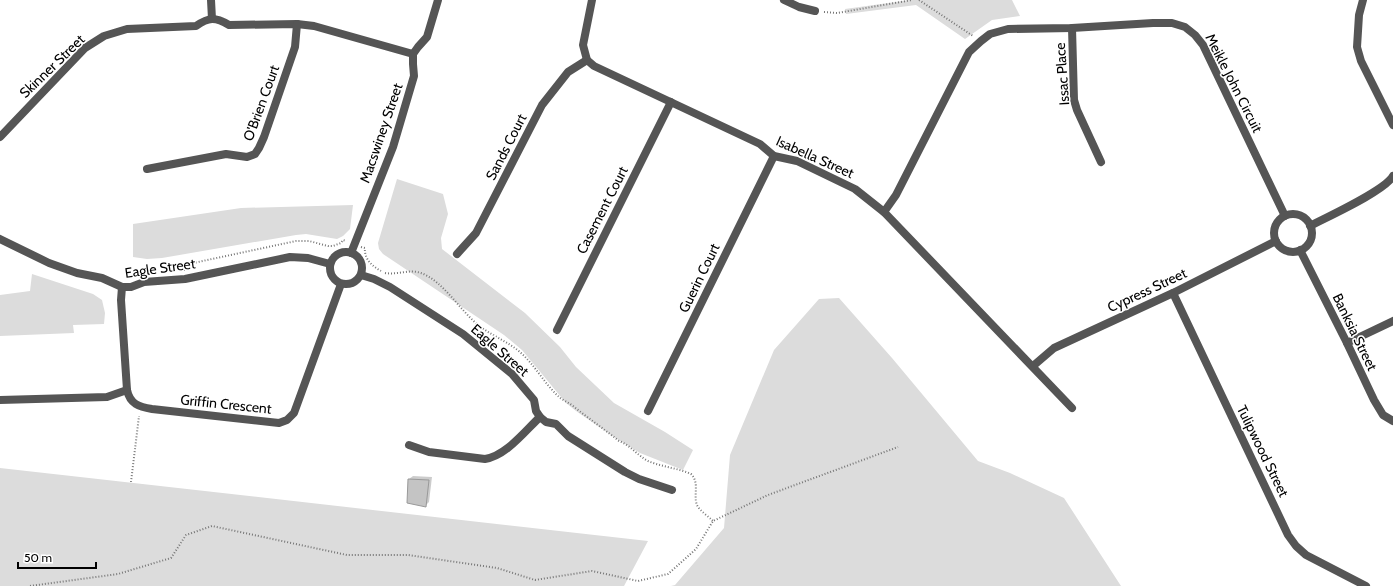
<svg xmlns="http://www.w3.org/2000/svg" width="1393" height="586" font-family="Cabin,sans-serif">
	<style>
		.green { fill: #dcdcdc }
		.shadow { fill: #0003 }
		.building { fill: #c4c4c4; stroke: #999 }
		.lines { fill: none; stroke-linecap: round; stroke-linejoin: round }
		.path { stroke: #777; stroke-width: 2; stroke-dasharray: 1 2; stroke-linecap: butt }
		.street { stroke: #555; stroke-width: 8 }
		.labels { text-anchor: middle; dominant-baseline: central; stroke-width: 3; stroke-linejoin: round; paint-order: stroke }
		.street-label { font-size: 14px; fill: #000; stroke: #fff }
	</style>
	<rect width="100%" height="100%" fill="#fff"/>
	<!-- green -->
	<g class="green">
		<path d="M910,0H1012L1020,16L992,20L965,39L916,5L846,14L845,9Z"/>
		<path d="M397,179L443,194L448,214L441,238L442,249L525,313L560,347L576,367L614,403L665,432L693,450L683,470L640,453L614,437L576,411L566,403L522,350L504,335L383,254L379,249L378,243Z"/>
		<path d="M353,205L350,229L343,236L337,239L306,234L296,235L162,258L147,259L133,257V224L241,208Z"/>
		<path d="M32,274L93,294L102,300L105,313L104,324L73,325L74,333L0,336V295L30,291Z"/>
		<path d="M839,298L892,358L978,461L1010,473L1064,498L1121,586H671L675,585L724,528L730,455L774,350L819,299Z"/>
		<path d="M0,468L648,541L624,586H0Z"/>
	</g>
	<!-- shadow -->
	<path class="shadow" d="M413,476L432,477L429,502L425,506L409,479Z"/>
	<!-- building -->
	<path class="building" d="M408,479L429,480L426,507L407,503Z"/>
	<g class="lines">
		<!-- path -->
		<g class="path">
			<path d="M919,0L973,36"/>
			<path d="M824,12L837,13L912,0"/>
			<path d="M361,247L365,248C364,259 372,266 381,271"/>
			<path d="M184,271V265L296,241H309L328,246H333L341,243L343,240L346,241"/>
			<path d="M385,273C397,275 409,269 421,273C443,281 459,309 477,324C490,335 507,341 520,352C535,365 544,383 558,396C562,400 568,402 573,406C588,418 604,429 619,441C630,445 637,455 648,461C662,467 678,468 691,474C700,483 693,495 697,505C700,511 708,516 713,521"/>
			<path d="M131,482L139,416"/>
			<path d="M30,586L118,574L171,558L186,535L212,526L347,555H408L497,568L535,580L592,571L638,581L668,574L696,549L713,521L768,495L898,447"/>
		</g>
		<!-- street -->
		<g class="street">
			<path d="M211,0L212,19"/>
			<path d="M592,0L583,45L587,60L594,66L760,144L774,156L797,161L855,189L884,212L1072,408"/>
			<path d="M784,0L799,7L815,11"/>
			<path d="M1363,0L1359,15L1357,47L1361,61L1393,125"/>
			<path d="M1072,28L1074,100L1077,110L1101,162"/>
			<path d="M0,137L85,48L104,36L127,29L196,26C209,17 215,17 229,25L297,24L314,26L413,54"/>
			<path d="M147,169L226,154L247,157L255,154L259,148L264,137L295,47L297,24"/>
			<path d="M884,212L896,195L969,52L981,41L990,34L1008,29L1072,28L1153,23H1172L1185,27L1195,35L1203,45L1285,216"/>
			<circle cx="1293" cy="233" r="19"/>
			<path d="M1310,226C1327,217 1385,191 1393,176"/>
			<path d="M0,239L49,263L77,273L102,278L122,287H131L144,282L185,279L290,257L308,258L330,264"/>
			<path d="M1300,250L1347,343L1374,400L1383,415L1393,421"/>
			<circle cx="346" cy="268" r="16"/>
			<path d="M351,253L393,147L414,76L413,64V54L418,47L427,37L438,0"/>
			<path d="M457,254L476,233L542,105L568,72L587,60"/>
			<path d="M361,275L374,279L390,287L463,334L512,374L534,400L536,411L540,417L546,422L556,424L568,436L625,472L639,479L672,490"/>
			<path d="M122,287L121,300L127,390C130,404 139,407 152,409L279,423L287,420L294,413L341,284"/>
			<path d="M1173,293L1288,535L1296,546L1306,555L1366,586"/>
			<path d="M557,330L671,102"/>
			<path d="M1347,343L1393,321"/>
			<path d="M1033,366L1054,348L1173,293L1276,241"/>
			<path d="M0,400L107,397L127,390"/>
			<path d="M648,411L774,156"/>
			<path d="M409,445L429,452L485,459C506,456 525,431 540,417"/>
		</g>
	</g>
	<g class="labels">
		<!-- street labels -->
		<g class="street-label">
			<text transform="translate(52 66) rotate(-44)">Skinner Street</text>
			<text transform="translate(1062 74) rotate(-94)">Issac Place</text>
			<text transform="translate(1234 83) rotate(63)">Meikle John Circuit</text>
			<text transform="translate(261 103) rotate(-70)">O'Brien Court</text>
			<text transform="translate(381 133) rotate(-71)">Macswiney Street</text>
			<text transform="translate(506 147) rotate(-63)">Sands Court</text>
			<text transform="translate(815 157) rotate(24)">Isabella Street</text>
			<text transform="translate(602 210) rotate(-63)">Casement Court</text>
			<text transform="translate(160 268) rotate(-8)">Eagle Street</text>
			<text transform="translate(699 278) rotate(-64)">Guerin Court</text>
			<text transform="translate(1147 290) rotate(-25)">Cypress Street</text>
			<text transform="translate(1355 332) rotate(64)">Banksia Street</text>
			<text transform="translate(500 350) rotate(41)">Eagle Street</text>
			<text transform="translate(226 404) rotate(6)">Griffin Crescent</text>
			<text transform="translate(1263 451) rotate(64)">Tulipwood Street</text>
		</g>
	</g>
	<!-- scale -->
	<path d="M18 562v6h78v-6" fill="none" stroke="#000000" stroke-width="2"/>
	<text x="24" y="562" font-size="12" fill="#000000" stroke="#ffffff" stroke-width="3" paint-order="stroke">50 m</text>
</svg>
